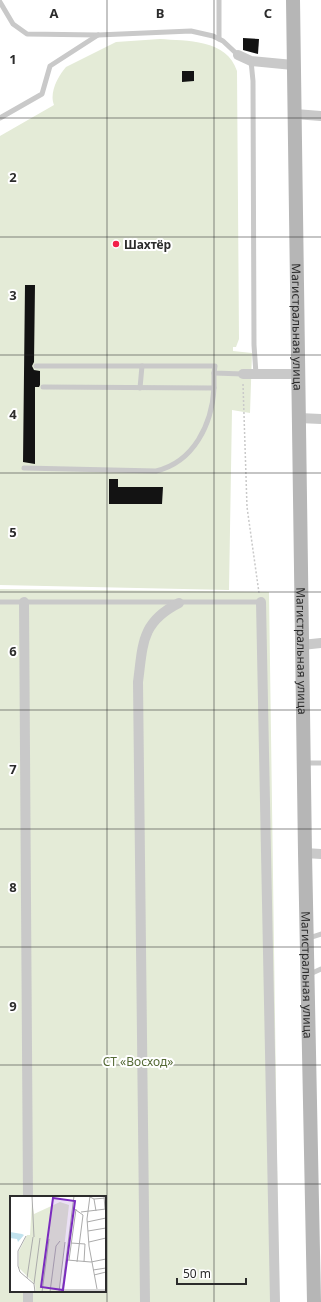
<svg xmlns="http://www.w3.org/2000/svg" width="321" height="1302" font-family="'Noto Sans',sans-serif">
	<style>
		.green { fill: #e4ebd7; fill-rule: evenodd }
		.building { fill: #131313 }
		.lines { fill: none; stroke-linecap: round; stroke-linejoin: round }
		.path { stroke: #c9c9c9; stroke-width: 1.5; stroke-dasharray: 2 2; stroke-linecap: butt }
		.service { stroke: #c9c9c9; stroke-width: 5 }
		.minor { stroke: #c9c9c9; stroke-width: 10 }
		.secondary { stroke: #b6b6b6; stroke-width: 14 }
		.grid { fill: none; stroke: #2c2c2c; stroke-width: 1; stroke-opacity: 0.55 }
		.poi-dot { fill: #f21e48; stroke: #fff; stroke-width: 1.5 }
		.labels { text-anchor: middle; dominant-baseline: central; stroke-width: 4; stroke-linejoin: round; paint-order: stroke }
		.poi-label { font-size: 12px; font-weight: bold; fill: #2c2c2c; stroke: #fff; text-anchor: start }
		.street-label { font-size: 12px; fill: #2c2c2c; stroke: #fff }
		.park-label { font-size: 12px; fill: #556a36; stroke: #fff }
		.inset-road { fill: none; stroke: #ababab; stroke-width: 1 }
		.view { fill: #7b2cbf; fill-opacity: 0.15; stroke: #7b2cbf; stroke-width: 2 }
		.inset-edge { fill: none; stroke: #2c2c2c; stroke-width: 2 }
		.grid-label { font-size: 13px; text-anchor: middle; font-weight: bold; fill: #2c2c2c; stroke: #fff; stroke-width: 4; stroke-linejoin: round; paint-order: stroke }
	</style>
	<rect width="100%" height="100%" fill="#fff"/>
	<!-- green -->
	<g class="green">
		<path d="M160,39C186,41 227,39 237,71L239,339L236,347H233V351L252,353L250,413L232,410L229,590L0,585V136L54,105C49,93 58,76 66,67L116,42Z"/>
		<path d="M0,589L269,592L279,1302H0ZM11,1197H105V1291H11Z"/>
	</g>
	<!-- building -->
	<g class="building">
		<path d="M243,38L259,39L258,54L243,50Z"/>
		<path d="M182,71H194V81L182,82Z"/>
		<path d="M25,285H35L34,362L32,366L34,370L40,371V385L39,387H35V464L23,462Z"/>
		<path d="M109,479H118V487H163L162,504H109Z"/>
	</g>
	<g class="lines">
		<!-- path -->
		<path class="path" d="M243,384L247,507L259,593"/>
		<!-- service -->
		<g class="service">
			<path d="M0,2L13,24L27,34L98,35L191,31L213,36L223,41L238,55"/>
			<path d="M219,39V0"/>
			<path d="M251,61L253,81L254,345L256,374"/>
			<path d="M0,118L42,94L50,66L98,35"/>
			<path d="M36,366H215L214,373L243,374"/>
			<path d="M43,387L214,388V373"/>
			<path d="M140,388L142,366"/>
			<path d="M24,468L156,471C194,462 212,424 214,388"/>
			<path d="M0,602H261"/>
			<path d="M304,763H321"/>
			<path d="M309,938L321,934"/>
			<path d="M310,974L321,969"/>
		</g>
		<!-- minor -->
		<g class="minor">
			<path d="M238,55L251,61L293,65"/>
			<path d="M295,114L321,116"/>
			<path d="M243,374H298"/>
			<path d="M299,418L321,419"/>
			<path d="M24,602L28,1197"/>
			<path d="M261,602L275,1302"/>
			<path d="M302,645L321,643"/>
			<path d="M305,853L321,854"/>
			<path d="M28,1291V1302"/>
			<path d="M145,1302L138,682C143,644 141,622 179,603"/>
		</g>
		<!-- secondary -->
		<path class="secondary" id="s1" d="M293,0L305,853L314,1302"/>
	</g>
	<!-- grid -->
	<path class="grid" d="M107,0V1302M214,0V1302M0,118H321M0,237H321M0,355H321M0,473H321M0,592H321M0,710H321M0,829H321M0,947H321M0,1065H321M0,1184H321"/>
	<!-- markers -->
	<circle class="poi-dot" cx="116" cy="244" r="4"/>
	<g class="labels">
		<!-- poi labels -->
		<g class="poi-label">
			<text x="124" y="244">Шахтёр</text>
		</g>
		<!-- street labels -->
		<g class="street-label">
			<text stroke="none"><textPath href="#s1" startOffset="327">Магистральная улица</textPath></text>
			<text stroke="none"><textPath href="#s1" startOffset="651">Магистральная улица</textPath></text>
			<text stroke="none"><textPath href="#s1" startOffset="975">Магистральная улица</textPath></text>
		</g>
		<!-- park labels -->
		<g class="park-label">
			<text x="138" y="1061">СТ «Восход»</text>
		</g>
	</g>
	<!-- overview -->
	<g transform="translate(10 1196)">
		<rect width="96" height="96" fill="#fff"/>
		<path d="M22,6L24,18L50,6L59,9L49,96H26L25,88L9,72V55L17,39H20Z" fill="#e4ebd7"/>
		<path d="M0,36L12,38L14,39L8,46L7,43L0,42Z" fill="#c1e2ed"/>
		<path class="inset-road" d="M22,0L24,41M80,0L77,23L79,50L87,93M94,0L95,13M80,1L84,3L86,15M84,3L96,2M63,12L73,19L67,66M71,16L96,13M77,26L96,22M78,35L96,32M16,40L8,55V70L10,76L24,88L25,96M79,46L96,42M61,47L75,48L74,66M57,64L81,66L96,63M59,64L66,13M83,74L96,72M84,79L96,76M17,82L23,41M24,88L30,42M53,94H96M32,96L39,43M40,96L46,50L50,45M49,96L55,46M52,96L64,0"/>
		<path class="view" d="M43,2L65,5L53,94L31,91Z"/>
		<rect width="96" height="96" class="inset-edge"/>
	</g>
	<g class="grid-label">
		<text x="54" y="18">A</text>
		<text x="160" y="18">B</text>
		<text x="268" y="18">C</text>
		<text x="13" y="64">1</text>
		<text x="13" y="182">2</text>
		<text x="13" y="300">3</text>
		<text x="13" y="419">4</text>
		<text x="13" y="537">5</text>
		<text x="13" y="656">6</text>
		<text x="13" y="774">7</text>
		<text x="13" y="892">8</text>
		<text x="13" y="1011">9</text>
	</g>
	<!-- scale -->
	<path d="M177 1278v6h69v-6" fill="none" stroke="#2c2c2c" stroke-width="2"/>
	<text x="183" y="1278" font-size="12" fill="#2c2c2c" stroke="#ffffff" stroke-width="3" paint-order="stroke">50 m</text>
</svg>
